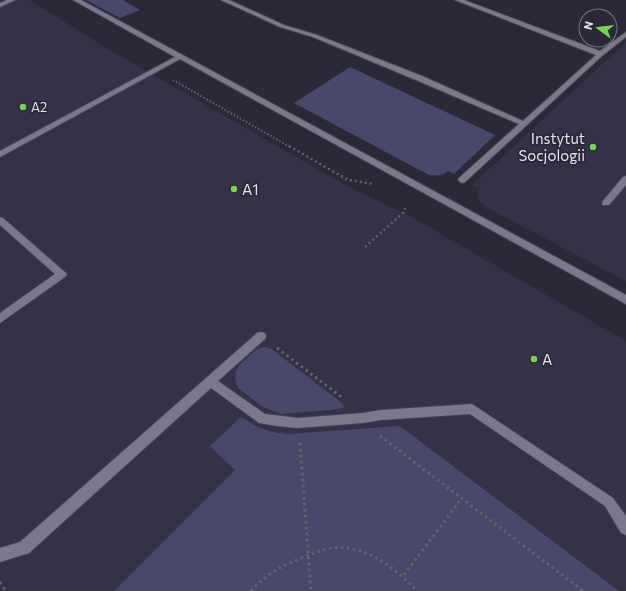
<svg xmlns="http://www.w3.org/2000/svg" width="626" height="591" font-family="Commissioner,sans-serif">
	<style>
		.built { fill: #333246 }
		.green { fill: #4a486a }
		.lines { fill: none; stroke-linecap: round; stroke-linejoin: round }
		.service-casing { stroke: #444451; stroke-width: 2 }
		.path-far2 { stroke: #63626f; stroke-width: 2; stroke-dasharray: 1.5 2; stroke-linecap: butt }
		.path-far1 { stroke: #63626f; stroke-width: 2.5; stroke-dasharray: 2 3; stroke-linecap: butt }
		.path { stroke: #63626f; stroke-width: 3; stroke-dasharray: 2.5 3.5; stroke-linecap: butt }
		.service { fill: #7a798b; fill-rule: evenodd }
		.poi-dot { fill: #7dd154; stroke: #2a2938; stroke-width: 1.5 }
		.labels { text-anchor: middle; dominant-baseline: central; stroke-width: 3.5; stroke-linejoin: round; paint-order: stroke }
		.far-poi-label { font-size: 13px; fill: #e4e4ee; stroke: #2a2938; text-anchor: start }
		.poi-label { font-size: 15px; fill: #e4e4ee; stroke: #2a2938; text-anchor: start }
	</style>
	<rect width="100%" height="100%" fill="#2a2938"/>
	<!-- built -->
	<g class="built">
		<path d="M0,0H30L100,44L261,137L349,187L410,216L626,341V591H0Z"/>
		<path d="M626,42V281L487,208L478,200L477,194L480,188L472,185Z"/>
	</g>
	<!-- green -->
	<g class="green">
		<path d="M86,0H123L140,10L120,18Z"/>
		<path d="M350,67L495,135L454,174L448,171C442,176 437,176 429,175L294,103Z"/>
		<path d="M266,347L273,350L342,403L344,408L329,410L281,414L263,407L238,388L235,380L236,372L239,365L257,349Z"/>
		<path d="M241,417C258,428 268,432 288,434L400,426L619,591H114L235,470L210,446Z"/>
	</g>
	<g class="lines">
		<!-- service casing -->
		<g class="service-casing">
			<g id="service">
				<path d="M7,0H15L0,7V3Z"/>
				<path d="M73,0H81L626,295V304L180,59L0,157V151L175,57Z"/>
				<path d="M221,0H229L284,25L317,35L422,76L523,121L596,55L455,0H464L600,51L626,32V37L603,55L465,182L462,183L458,180L459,178L519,124L416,80L313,37L280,27Z"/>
				<path d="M626,176V185L609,205H603L602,203L603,201L623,177Z"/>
				<path d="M0,217L3,218L67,274L65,277L0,323V313L55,274L0,225Z"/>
				<path d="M261,332L265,333L266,336L265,339L218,381L265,414L298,418L363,413L381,410L472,404L613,498L626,516V535L621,533L605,506L470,414L381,420L363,423L298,428L277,426L259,423L211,388L29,553L0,562V548L20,542L257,333Z"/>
			</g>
		</g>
		<!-- path-far2 -->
		<path class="path-far2" d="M173,80L290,147"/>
		<!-- path-far1 -->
		<g class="path-far1">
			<path d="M289,146L348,180L374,184"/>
			<path d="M365,247L404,212L405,208"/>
		</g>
		<!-- path -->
		<g class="path">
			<path d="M277,348L343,398"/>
			<path d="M380,436L583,591"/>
			<path d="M300,443L311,591"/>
			<path d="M404,575L462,498"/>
			<path d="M0,582L6,591"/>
			<path d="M251,591C264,576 281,566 299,559C310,554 321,550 332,548C366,544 395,568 417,591"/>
		</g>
		<!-- service -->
		<use href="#service" class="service"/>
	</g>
	<!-- markers -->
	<g class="poi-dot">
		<circle cx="23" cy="107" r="4"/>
		<circle cx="593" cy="147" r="4"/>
		<circle cx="234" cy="189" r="4"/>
		<circle cx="534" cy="359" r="4"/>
	</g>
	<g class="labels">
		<!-- far-poi labels -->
		<g class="far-poi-label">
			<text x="31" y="107">A2</text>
		</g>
		<!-- poi labels -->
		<g class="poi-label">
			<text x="585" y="138" text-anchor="end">Instytut<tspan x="585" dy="17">Socjologii</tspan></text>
			<text x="242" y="189">A1</text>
			<text x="542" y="359">A</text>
		</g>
	</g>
	<!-- north arrow -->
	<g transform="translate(598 28) rotate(285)"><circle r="19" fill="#2a2938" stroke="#747481"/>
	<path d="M0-3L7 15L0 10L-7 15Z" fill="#7dd154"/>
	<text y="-6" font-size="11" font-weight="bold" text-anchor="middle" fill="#e4e4ee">N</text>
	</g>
</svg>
